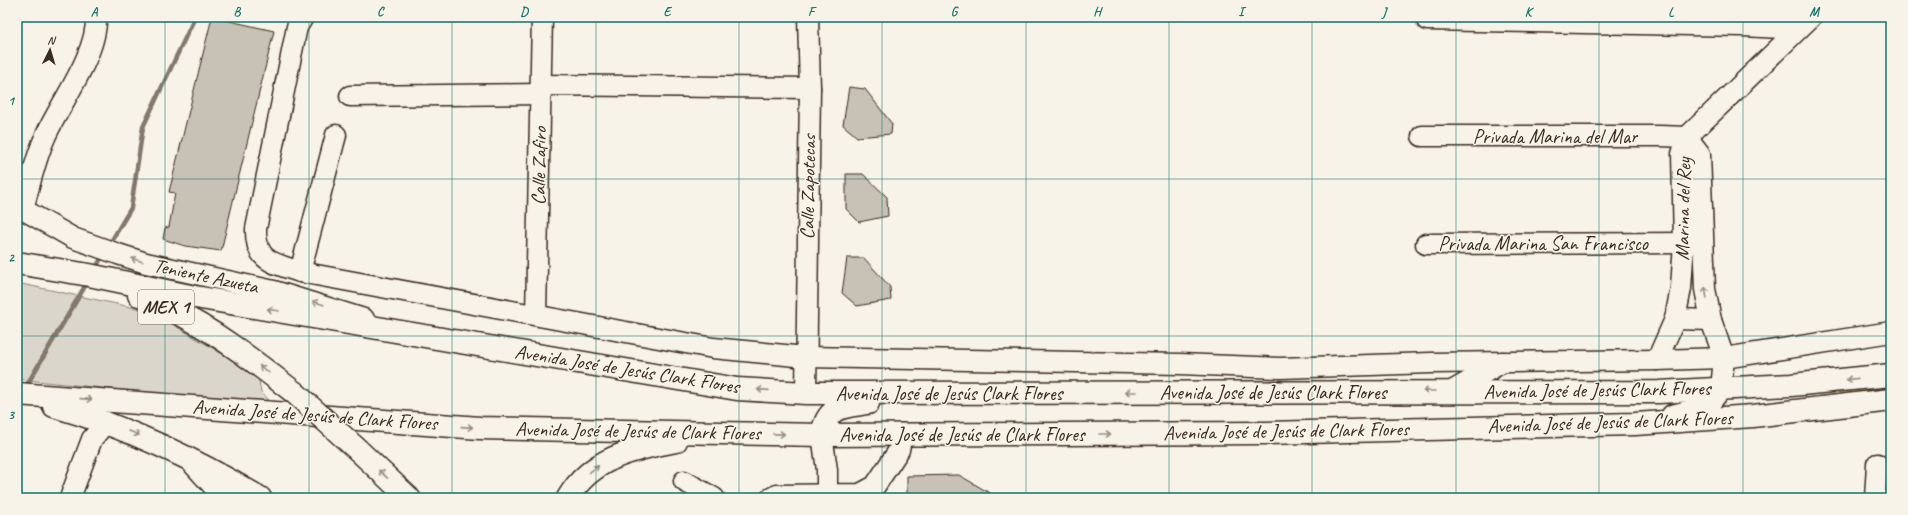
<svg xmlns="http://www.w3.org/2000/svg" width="1908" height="515" font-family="Caveat,sans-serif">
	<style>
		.green { fill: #dbd6cb; stroke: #8b8074 }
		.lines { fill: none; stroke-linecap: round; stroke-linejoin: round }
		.stream { stroke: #84786c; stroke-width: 4.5 }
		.building { fill: #c8c1b6; stroke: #3b2a1e }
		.minor-casing { stroke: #3b2a1e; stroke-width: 23 }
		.highway-casing { stroke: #3b2a1e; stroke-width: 25 }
		.minor { stroke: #f7f3e8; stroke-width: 20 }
		.highway { stroke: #f7f3e8; stroke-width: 22 }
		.highway-bridge-casing { stroke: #3b2a1e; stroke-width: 25; stroke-linecap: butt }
		.highway-bridge { stroke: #f7f3e8; stroke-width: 22 }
		.oneway { stroke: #998e83 }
		.grid { fill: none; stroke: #0f766e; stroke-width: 1; stroke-opacity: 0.55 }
		.labels { text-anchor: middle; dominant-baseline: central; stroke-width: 3; stroke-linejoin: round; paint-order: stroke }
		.shield { fill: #f7f3e8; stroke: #73665b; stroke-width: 1 }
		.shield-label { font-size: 19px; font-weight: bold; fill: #3b2a1e }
		.street-label { font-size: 20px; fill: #3b2a1e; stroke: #f7f3e8 }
		.neatline { fill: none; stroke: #0f766e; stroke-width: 1.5 }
		.grid-label { font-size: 13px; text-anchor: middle; font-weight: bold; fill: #0f766e }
	</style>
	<rect width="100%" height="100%" fill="#f7f3e8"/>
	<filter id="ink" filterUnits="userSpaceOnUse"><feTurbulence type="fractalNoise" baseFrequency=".025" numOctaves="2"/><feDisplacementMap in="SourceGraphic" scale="8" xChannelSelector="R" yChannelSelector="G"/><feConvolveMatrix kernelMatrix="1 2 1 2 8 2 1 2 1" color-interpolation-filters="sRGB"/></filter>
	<g filter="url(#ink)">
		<!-- green -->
		<path class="green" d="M17,283L150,311L273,384L259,381L261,392L275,406L17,379Z"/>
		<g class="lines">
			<!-- stream -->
			<g class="stream">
				<path d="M109,245L131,208L143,127L195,17"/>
				<path d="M94,271L103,255"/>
				<path d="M25,388L88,281"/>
			</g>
		</g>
		<!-- building -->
		<g class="building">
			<path d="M212,17L274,31L221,251L185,246L163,239L165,228L169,227L175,193L169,192Z"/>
			<path d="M849,87L865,89L892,124L891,134L857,137L843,125Z"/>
			<path d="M846,174H863L887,197L888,216L859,222L846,209Z"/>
			<path d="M847,258H864L890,287L891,300L857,306L842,293Z"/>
			<path d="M959,475L998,498H907V476Z"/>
		</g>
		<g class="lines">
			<!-- minor casing -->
			<g class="minor-casing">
				<g id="minor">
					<path d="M303,17L297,27L256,229C255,262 274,263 300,272L713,348L806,357L1180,364L1280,368L1431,363L1657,360L1724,358L1891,332"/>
					<path d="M1427,20L1743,26L1797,29"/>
					<path d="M541,85L810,88"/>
					<path d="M350,96L541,94"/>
					<path d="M1422,136H1660L1687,137"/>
					<path d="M17,206L73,238L118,254L146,263L274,291L364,319"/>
					<path d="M23,209C30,184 35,159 46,135C61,102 98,53 96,17"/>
					<path d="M1426,244L1696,243"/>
					<path d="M300,272L336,135"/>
					<path d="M536,315L542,17"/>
					<path d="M1675,319L1711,320"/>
					<path d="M1657,360L1675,319L1681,288L1684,243L1682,154L1687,137L1811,17"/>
					<path d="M1452,391L1503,362"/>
					<path d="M806,393L810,88L808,17"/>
					<path d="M1672,415L1708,406L1721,389L1724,358L1711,320L1705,289L1700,154L1687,137"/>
					<path d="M822,435L827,470V498"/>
					<path d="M192,463L224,498"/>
					<path d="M684,481L714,498"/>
					<path d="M70,498L92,439L106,422"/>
					<path d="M771,498L777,495L860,494L875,486L899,450L902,434"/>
					<path d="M1875,498L1877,464"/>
				</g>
			</g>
			<!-- highway casing -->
			<g class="highway-casing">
				<g id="highway">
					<path d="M17,263L89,275L195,297L737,389L806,393L1659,392L1791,385L1891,375"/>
					<path d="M139,295C150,298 160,304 170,309C216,331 255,362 295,393"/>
					<path d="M17,394L480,428L822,435L1266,433L1635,424L1753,416L1891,400"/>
					<path d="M54,406C129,428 193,458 260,498"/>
					<path d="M822,435C827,405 843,407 868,403"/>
					<path d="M358,450L409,498"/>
					<path d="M568,498C591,458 633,449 676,441"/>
				</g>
			</g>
			<!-- minor -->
			<use href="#minor" class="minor"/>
			<!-- highway -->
			<use href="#highway" class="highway"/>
			<!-- highway-bridge casing -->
			<g class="highway-bridge-casing">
				<path id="highway-bridge" d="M295,393L358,450"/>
			</g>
			<!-- highway-bridge -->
			<use href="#highway-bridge" class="highway-bridge"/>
		</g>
		<!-- one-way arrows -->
		<defs><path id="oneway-shaft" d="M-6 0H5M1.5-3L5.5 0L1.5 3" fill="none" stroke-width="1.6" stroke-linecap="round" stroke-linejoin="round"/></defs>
		<g class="oneway">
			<use href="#oneway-shaft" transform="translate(137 260) rotate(-163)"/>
			<use href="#oneway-shaft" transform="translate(1706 293) rotate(-100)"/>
			<use href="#oneway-shaft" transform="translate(318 303) rotate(-162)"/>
			<use href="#oneway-shaft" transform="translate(273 310) rotate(-170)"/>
			<use href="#oneway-shaft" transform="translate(264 369) rotate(-142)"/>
			<use href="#oneway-shaft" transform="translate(1852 379) rotate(174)"/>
			<use href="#oneway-shaft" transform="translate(763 390) rotate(-176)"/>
			<use href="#oneway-shaft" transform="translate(1429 391) rotate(180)"/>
			<use href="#oneway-shaft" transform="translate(1131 392) rotate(180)"/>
			<use href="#oneway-shaft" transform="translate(86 399) rotate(4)"/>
			<use href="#oneway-shaft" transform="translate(467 427) rotate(4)"/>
			<use href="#oneway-shaft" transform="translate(134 433) rotate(21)"/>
			<use href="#oneway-shaft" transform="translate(779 434) rotate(1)"/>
			<use href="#oneway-shaft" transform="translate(1105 434)"/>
			<use href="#oneway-shaft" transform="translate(594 469) rotate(-37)"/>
			<use href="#oneway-shaft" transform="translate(383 474) rotate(-137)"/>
		</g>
	</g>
	<!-- grid -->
	<path class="grid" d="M165,17V498M309,17V498M452,17V498M596,17V498M739,17V498M882,17V498M1026,17V498M1169,17V498M1312,17V498M1456,17V498M1599,17V498M1743,17V498M17,179H1891M17,336H1891"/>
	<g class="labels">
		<!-- shield labels -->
		<rect class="shield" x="138" y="290" width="56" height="34" rx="3"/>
		<g class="shield-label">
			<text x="166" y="307">MEX 1</text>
		</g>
		<!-- street labels -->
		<g class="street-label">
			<text x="1555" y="136">Privada Marina del Mar</text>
			<text transform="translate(539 166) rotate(-89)">Calle Zafiro</text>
			<text transform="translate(808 187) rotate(-89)">Calle Zapotecas</text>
			<text transform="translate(1683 209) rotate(-89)">Marina del Rey</text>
			<text x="1543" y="243">Privada Marina San Francisco</text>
			<text transform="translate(206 276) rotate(12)">Teniente Azueta</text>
			<text transform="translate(627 369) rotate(9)">Avenida José de Jesús Clark Flores</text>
			<text transform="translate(1597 390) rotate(-1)">Avenida José de Jesús Clark Flores</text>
			<text x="1273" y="392">Avenida José de Jesús Clark Flores</text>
			<text x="949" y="393">Avenida José de Jesús Clark Flores</text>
			<text transform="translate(315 415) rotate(4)">Avenida José de Jesús de Clark Flores</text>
			<text transform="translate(1610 422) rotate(-2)">Avenida José de Jesús de Clark Flores</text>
			<text transform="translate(638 431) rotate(1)">Avenida José de Jesús de Clark Flores</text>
			<text transform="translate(1286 431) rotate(-1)">Avenida José de Jesús de Clark Flores</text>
			<text x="962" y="434">Avenida José de Jesús de Clark Flores</text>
		</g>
	</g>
	<!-- margin -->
	<rect width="1908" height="515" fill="none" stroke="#f7f3e8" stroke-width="44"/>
	<!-- north arrow -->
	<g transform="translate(50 50) rotate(5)" stroke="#f7f3e8" stroke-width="3" paint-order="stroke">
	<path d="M0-3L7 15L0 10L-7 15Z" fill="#3b2a1e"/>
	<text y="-6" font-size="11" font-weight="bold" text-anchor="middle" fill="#3b2a1e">N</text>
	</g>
	<rect x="22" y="22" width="1864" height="471" class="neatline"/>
	<g class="grid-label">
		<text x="94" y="16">A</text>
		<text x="237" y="16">B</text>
		<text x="380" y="16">C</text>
		<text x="524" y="16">D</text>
		<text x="667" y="16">E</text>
		<text x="811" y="16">F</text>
		<text x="954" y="16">G</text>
		<text x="1097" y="16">H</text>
		<text x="1241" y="16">I</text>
		<text x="1384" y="16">J</text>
		<text x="1528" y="16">K</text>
		<text x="1671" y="16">L</text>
		<text x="1814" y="16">M</text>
		<text x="11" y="105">1</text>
		<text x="11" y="262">2</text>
		<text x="11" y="419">3</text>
	</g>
</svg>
